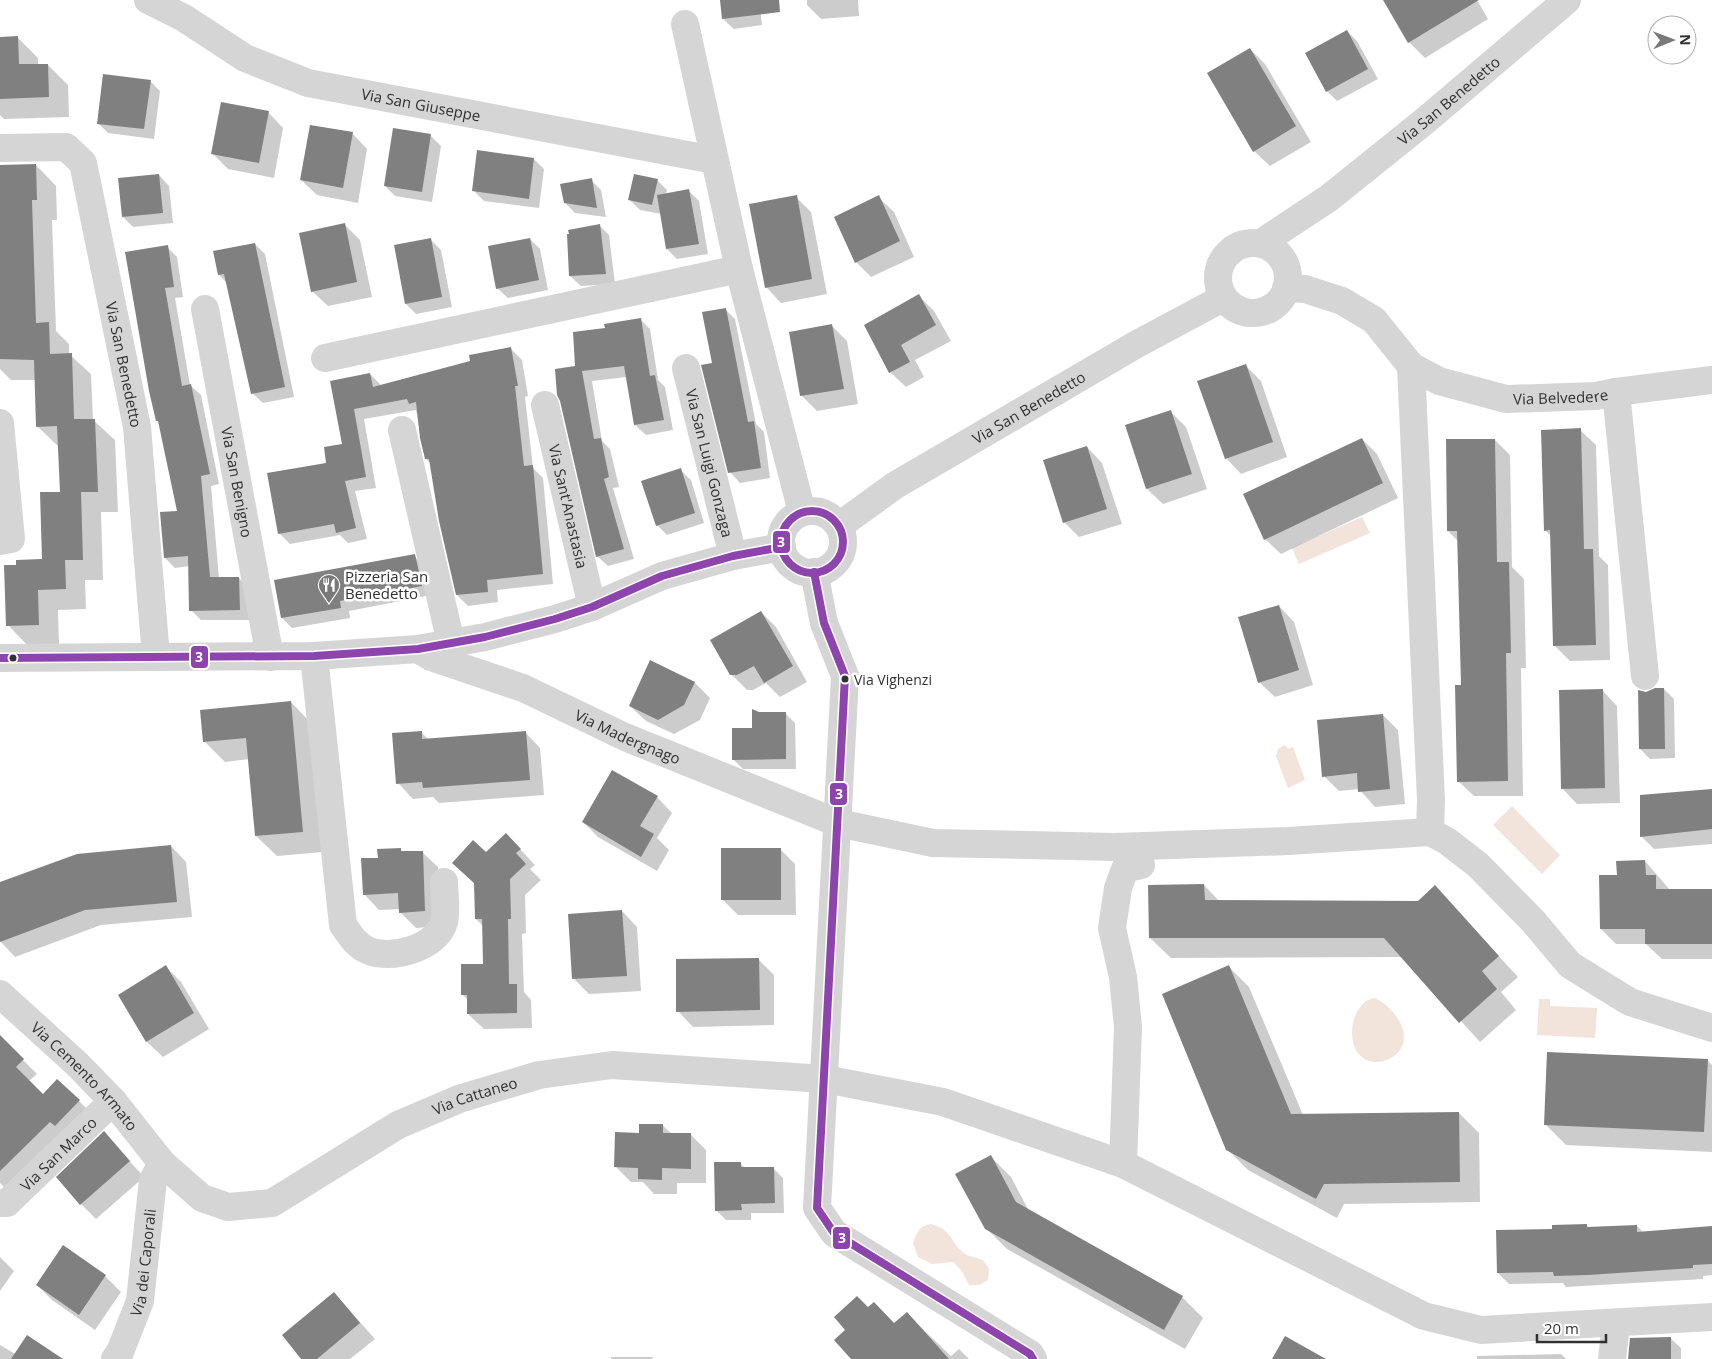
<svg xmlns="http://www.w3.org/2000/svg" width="1712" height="1359" font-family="'Open Sans',sans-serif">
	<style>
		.water { fill: #f2e3db }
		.shadow { fill: #0003 }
		.building { fill: #808080 }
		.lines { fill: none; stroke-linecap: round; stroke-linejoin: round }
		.minor { stroke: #d5d5d5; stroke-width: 28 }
		.bus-1-casing { stroke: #fff; stroke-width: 11 }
		.bus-1 { stroke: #8e44ad; stroke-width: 8 }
		.bus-dot { fill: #313131; stroke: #fff; stroke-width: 2 }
		.labels { text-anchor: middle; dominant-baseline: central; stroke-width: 5; stroke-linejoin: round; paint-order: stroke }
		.bus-label { font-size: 14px; fill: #313131; stroke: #fff; text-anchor: start }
		.street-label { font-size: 15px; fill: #313131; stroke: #fff }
		.poi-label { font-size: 15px; fill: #313131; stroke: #fff; text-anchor: start }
		.line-badge { stroke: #fff; stroke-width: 2 }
		.badge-label { font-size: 14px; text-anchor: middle; font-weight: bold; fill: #fff }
	</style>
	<rect width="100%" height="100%" fill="#fff"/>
	<!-- water -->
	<g class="water">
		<path d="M1362,517L1370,533L1299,564L1292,548Z"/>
		<path d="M1285,745L1288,749L1293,747L1305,780L1288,788L1276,756L1278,749Z"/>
		<path d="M1512,806L1560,855L1542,874L1493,825Z"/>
		<path d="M1375,998C1396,1008 1419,1041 1391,1058C1385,1062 1376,1063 1369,1061C1341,1051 1351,1000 1375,998Z"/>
		<path d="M1539,999H1550V1006L1597,1008L1595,1038L1537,1035Z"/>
		<path d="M931,1224C956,1231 949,1245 967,1255C972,1257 978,1258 983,1260L989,1269L988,1280L979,1285H969L961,1270L953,1262L932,1264L918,1257L913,1243C917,1232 919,1226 931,1224Z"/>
	</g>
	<!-- shadow -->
	<g class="shadow">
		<path d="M721,0H753L760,7L762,25L734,29L723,19Z"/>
		<path d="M807,0H858L859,16L821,19L807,5Z"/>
		<path d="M1391,0H1477L1488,19L1425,58L1409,42L1386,3Z"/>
		<path d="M1347,31L1357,41L1378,79L1337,101L1327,91Z"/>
		<path d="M0,38H18L38,58V65H48L68,85L69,117L4,119L0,115Z"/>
		<path d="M1250,49L1265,64L1311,142L1270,166L1254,151Z"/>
		<path d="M150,81L160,91L154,139L108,133L98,123Z"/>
		<path d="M268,112L283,128L274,178L228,169L213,154Z"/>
		<path d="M352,133L367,149L358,203L317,195L301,180Z"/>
		<path d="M431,136L441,146L432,202L395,196L385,186Z"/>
		<path d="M534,159L544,169L539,208L484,201L474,191Z"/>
		<path d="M36,165L56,186L57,220H52L56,331L69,344V354L91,374L93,420L115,440L118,512H101L103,580H85L86,609L58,610L59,645L28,646L8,625L17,566L44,560L61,493L59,447L38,427L36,380H11L0,369V167Z"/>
		<path d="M159,175L169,186L173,223L133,227L123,217Z"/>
		<path d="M591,180L601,190L606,217L575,213L565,203Z"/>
		<path d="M657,180L667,190L666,194L689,191L699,201L708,254L677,259L667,249L662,214L640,210L630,200Z"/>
		<path d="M796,197L811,212L827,294L781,303L766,287Z"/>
		<path d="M878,197L894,212L914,257L871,277L856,262Z"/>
		<path d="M344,224L360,240L372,297L328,306L312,291Z"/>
		<path d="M599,225L609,235L615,284L581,286L570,276L571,235Z"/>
		<path d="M530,239L540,249L548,290L508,298L497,288Z"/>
		<path d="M431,240L441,250L452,307L416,314L406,304L395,246Z"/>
		<path d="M255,244L265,254L294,397L263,403L252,393L227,283L219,275Z"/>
		<path d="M167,247L177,257L183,297L175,298L190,385L201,395L219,484L211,486L219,578H239L249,588L250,620H201L191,610L190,566L175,568L165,558L178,512L160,423L157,421Z"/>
		<path d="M919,296L934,311L951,341L915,360L924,377L906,387L890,372Z"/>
		<path d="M725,309L735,319L756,424L764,432L770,478L740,483L730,472L713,364Z"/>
		<path d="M640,319L650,329L658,380L665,387L673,430L646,435L635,425L627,377L592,381L602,441L610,449L619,487L613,488L634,559L608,566L597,556L576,367L606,329Z"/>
		<path d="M832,326L847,341L858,404L817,411L802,396L790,333Z"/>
		<path d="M511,349L522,360L528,396L525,397L533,468L543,478L553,584L497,590L498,602L468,606L457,595L431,464L426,459L416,410L364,419L376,488L355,491L367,539L348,543L340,535L290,544L279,533L343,445L331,382L370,374L381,385L471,362Z"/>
		<path d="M1245,365L1261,381L1287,457L1241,474L1226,458Z"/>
		<path d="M1170,411L1186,427L1207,489L1163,504L1147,489L1126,426Z"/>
		<path d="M1580,430L1596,445L1599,556L1608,565L1610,660L1570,661L1555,646L1552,537L1545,530Z"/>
		<path d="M1362,439L1377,454L1398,498L1281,554L1265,539Z"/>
		<path d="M1495,440L1510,455L1512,567L1524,579L1526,668H1521L1523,796H1474L1458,781L1462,687L1458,541L1448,531Z"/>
		<path d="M1087,447L1102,463L1122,524L1079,537L1064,522Z"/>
		<path d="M680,470L691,480L704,523L667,535L657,525Z"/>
		<path d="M414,556L424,566L431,595L349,611L350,618L292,628L282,618L276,581Z"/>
		<path d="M1279,606L1294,622L1313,685L1275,697L1259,682Z"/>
		<path d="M761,612L776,627L807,682L780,697L766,683L753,690H747L731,674Z"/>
		<path d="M651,662L695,683L710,698L700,720L674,734L646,721L630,706Z"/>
		<path d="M1664,689L1674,699L1675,758L1650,759L1640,749L1646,693Z"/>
		<path d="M1602,690L1617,706L1620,803L1577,804L1562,788Z"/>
		<path d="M291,702L311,723L323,852L277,856L256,836L249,759L225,762L204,741Z"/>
		<path d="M785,713L795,723L796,769H743L733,759L754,729L759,714Z"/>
		<path d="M1383,715L1398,730L1405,804L1375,807L1359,789L1339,791L1324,776Z"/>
		<path d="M421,732L429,740L525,732L540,748L544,795L439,803L433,797L413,799L398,783Z"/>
		<path d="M1712,790V844L1654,849L1641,836Z"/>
		<path d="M657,797L672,813L657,838L669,850L657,871L598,837L583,822Z"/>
		<path d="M506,834L535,865L530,869L541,880L525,895L526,933L522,934L524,992L531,1000L532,1028L484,1029L468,1014V1000L463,995L484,965V927L476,919L475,884L453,863L486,854Z"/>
		<path d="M171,846L186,862L192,917L101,925L15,957L0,941V883Z"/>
		<path d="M780,849L795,864L796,915H738L723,900Z"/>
		<path d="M400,850L403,852H422L438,867L440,926L416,928L400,912V909L379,910L364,894L379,859Z"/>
		<path d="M1645,861L1670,890L1712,916V959H1662L1646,944H1616L1601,929L1618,876Z"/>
		<path d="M1204,885L1220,902H1419L1435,887L1518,977L1501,992L1516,1010L1480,1042L1403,957L1171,958L1150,938Z"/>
		<path d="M622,911L637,927L641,991L589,994L574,979Z"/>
		<path d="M758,959L774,975V1025L693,1027L678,1011Z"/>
		<path d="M166,967L181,982L209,1029L163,1057L147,1042L120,995Z"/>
		<path d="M1229,967L1249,987L1303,1115L1459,1113L1479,1133L1480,1202L1344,1204L1337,1218L1248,1170L1227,1149Z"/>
		<path d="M0,1037L37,1074L29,1081L43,1096L79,1101L93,1115L10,1193L0,1183Z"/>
		<path d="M1707,1060L1712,1065V1152L1566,1145L1545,1124Z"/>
		<path d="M662,1125L672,1134L691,1135L706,1150V1183H677V1194H654L643,1182H631L616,1167L640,1134Z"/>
		<path d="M104,1133L144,1177L96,1219L81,1204Z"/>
		<path d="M991,1157L1011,1177L1029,1211L1182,1297L1203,1318L1185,1349L1007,1249L986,1228Z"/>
		<path d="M740,1163L746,1169L773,1168L783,1178L784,1213H751V1220H726L716,1210Z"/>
		<path d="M1586,1225L1589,1228L1637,1226L1643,1232L1712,1228V1275L1703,1276V1279L1566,1287L1563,1283L1509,1284L1498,1273L1553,1231Z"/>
		<path d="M63,1247L105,1276L121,1292L95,1330L52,1300L37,1285Z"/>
		<path d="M0,1257L14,1271L0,1291Z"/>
		<path d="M334,1293L375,1339L350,1359H303Z"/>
		<path d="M869,1309L895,1324L907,1314L951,1356L959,1349L969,1359H852Z"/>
		<path d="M1670,1338L1681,1348V1359H1629Z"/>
		<path d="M0,1345L24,1359H0Z"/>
		<path d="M1561,1354L1566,1359H1477V1356Z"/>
		<path d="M611,1357H652L653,1359H611Z"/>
	</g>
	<!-- building -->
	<g class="building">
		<path d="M720,0H779L780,12L722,19Z"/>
		<path d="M1383,0H1479L1408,43Z"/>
		<path d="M1347,30L1368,69L1326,92L1305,53Z"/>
		<path d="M18,36L19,64H48L49,97L0,99V37Z"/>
		<path d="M1250,48L1296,126L1253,152L1207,73Z"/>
		<path d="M103,74L151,80L144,129L97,124Z"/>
		<path d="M221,102L269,111L259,163L211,154Z"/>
		<path d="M310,125L353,132L343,188L300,180Z"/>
		<path d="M393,128L431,134L422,192L384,186Z"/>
		<path d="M477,150L534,158L529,199L472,191Z"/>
		<path d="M36,164L37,200H32L36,323L49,322L50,354L72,353L74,419H95L98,492H81L83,560H65L66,589L38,590L39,625L6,626L4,565H16V560L42,559L40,492H60L57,426L36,427L34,360L0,359V165Z"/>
		<path d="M159,174L163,213L122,217L118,178Z"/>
		<path d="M634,174L658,179L652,205L628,200Z"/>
		<path d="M592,178L597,208L564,203L560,184Z"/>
		<path d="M689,189L699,244L666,249L657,195Z"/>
		<path d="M797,195L812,279L765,288L749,204Z"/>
		<path d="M879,195L900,241L855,263L834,217Z"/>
		<path d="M345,223L357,282L311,292L299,233Z"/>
		<path d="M600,224L606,274L569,276L567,234H569L568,230Z"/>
		<path d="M431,238L442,297L405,304L394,245Z"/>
		<path d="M530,238L539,280L496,289L488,246Z"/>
		<path d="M255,243L285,387L251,394L224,274L218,275L213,251Z"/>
		<path d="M168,245L174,287L165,288L182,386L191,384L210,474L201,476L210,577H239L240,610L189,611L188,556L164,558L160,512L177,511L158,421H156L149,391L125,252Z"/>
		<path d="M919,294L936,325L901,345L910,362L889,373L864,325Z"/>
		<path d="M726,308L748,422L754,421L761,468L728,473L701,365L712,363L702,312Z"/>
		<path d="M641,318L650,376L655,375L664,420L634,425L624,366L582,371L594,439L601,438L609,477L604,479L624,549L596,557L560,401L557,395L555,369L575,366L573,332L605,328L604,324Z"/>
		<path d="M832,324L844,389L800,396L789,332Z"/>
		<path d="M511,347L518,386H515L524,466L533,465L543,574L487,580L488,592L456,595L439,521L429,459H425L420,438L416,402L409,404L407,399L354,409L366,477L345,481L356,528L336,533L334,524L278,534L267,473L326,463L324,447L342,444L330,381L370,373L373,387L470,361L469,355Z"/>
		<path d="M1246,364L1273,442L1225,459L1197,381Z"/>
		<path d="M1171,410L1192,474L1146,489L1125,425Z"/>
		<path d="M1581,428L1584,549H1593L1596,645L1553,646L1550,530L1544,531L1541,430Z"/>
		<path d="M1362,438L1383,483L1264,540L1243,494Z"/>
		<path d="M1446,439H1495L1497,562H1509L1511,653H1506L1508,781L1457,782L1455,685H1461L1457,531H1447Z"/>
		<path d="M1087,446L1107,509L1063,523L1043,460Z"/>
		<path d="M681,468L695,513L656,526L641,481Z"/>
		<path d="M415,554L422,586L340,601L341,608L281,618L274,580Z"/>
		<path d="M1279,605L1299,670L1258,683L1238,617Z"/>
		<path d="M761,611L793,666L764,683L754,666L737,675H730L710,640Z"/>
		<path d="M650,660L695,682L684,705L658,720L629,706Z"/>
		<path d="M1655,688H1664L1665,749H1639L1638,690L1646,692Z"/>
		<path d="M1603,689L1605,788L1561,789L1559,690Z"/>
		<path d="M291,701L303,832L255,836L246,738L203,742L200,710Z"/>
		<path d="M752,709L759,712H786V759L732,760V728H752Z"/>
		<path d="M1383,714L1390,789L1358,792L1357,773L1322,777L1317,720Z"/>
		<path d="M422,731V739L526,731L530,780L423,788L422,782L396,784L392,733Z"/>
		<path d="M612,770L658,796L640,826L654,834L641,857L582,822Z"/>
		<path d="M1712,789V829L1640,837V795Z"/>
		<path d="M506,833L521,849L516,853L526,864L510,879L511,919H508L509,984H517V1013L467,1014V995H461V964H483L482,919H475L474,883L452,863L473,840L486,852Z"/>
		<path d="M171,845L177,902L85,910L0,942V882L77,854Z"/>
		<path d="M401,848V851H423L425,911L399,913L398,893L363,895L361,858H378L377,849Z"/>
		<rect x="721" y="848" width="60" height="52"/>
		<path d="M1645,860L1646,875H1656V889H1712V944H1645V929H1600L1599,875H1617L1616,861Z"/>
		<path d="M1204,884L1205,900L1418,901L1435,885L1499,956L1482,971L1497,989L1459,1023L1384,938H1149L1148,885Z"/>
		<path d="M622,910L627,976L572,979L568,914Z"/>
		<path d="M759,958L760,1010L676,1012V959Z"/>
		<path d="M166,965L194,1013L146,1042L118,995Z"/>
		<path d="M1229,965L1291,1114L1459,1112L1460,1182L1324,1184L1316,1199L1226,1150L1162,994Z"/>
		<path d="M0,1035L24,1059L16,1067L43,1094L57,1079L80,1100L55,1126L50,1122L0,1171Z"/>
		<path d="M1547,1052L1708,1059L1704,1132L1544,1125Z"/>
		<path d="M639,1124H663V1133H691V1169L662,1168V1180L638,1179V1168L614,1167L615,1132L639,1133Z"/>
		<path d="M104,1131L130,1161L80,1205L56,1177Z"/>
		<path d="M991,1155L1016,1202L1183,1296L1164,1330L985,1229L955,1174Z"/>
		<path d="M714,1162H741V1167H774L775,1203L741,1204L742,1210L715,1211Z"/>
		<path d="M1587,1224V1227L1637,1225V1232L1712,1226V1264L1693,1265V1268L1588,1275L1554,1276L1553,1272L1497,1273L1496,1230L1552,1229V1225Z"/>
		<path d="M63,1245L106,1275L79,1315L36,1285Z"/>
		<path d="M334,1292L360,1323L317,1359H301L282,1335Z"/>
		<path d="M857,1296L868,1307L874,1302L894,1323L907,1312L949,1359H851L834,1340L845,1330L834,1317Z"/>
		<path d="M27,1335L63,1359H11Z"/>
		<path d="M1285,1336L1326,1359H1272Z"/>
		<path d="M1671,1337V1359H1628L1630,1338Z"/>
	</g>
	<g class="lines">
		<!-- minor -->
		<g class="minor">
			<path id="s1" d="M148,0L184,18L245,58L308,83L714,160"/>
			<path d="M685,24L739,269L802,512"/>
			<path id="s2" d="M0,148L66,147L83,163L137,427L156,657"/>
			<path id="s3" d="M1261,243L1329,198L1426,120L1567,0"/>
			<circle cx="1253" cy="278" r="35"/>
			<path id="s4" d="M1286,288L1305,289L1342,301L1374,320L1411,366L1439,381L1506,399L1596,396L1616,392L1645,676"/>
			<path id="s5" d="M205,309L270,657"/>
			<path d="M325,358L739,269"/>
			<path d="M1411,366L1431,800L1430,832"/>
			<path id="s6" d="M686,368L733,556"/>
			<path d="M1616,392L1712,380"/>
			<path id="s7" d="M545,405L592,607"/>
			<path d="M0,423L11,539L0,541"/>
			<path d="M402,430L451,643"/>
			<circle cx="812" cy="542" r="31"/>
			<path id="s8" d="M839,526L894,486L1137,344L1223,298"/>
			<path d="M814,572L824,623L845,676L817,1208L834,1233L1030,1354L1033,1359"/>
			<path id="s9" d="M418,649L431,657L523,688L625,737L838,823L933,843L1115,847L1288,841L1430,832L1447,841L1478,865L1533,921L1570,965L1630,1002L1712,1028"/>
			<path d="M314,656L343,925C350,935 356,945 367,950C390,961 437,948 444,922C447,910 444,894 444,882"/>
			<path d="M0,658L314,656L418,649L485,637L555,619L592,607L662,576L733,556L782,547"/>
			<path id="s10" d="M0,994L77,1064L113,1101L162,1163L202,1198L228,1207L272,1203L398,1125L459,1099L539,1075L612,1065L825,1079L943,1102L1123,1164L1424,1316L1481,1330L1712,1317"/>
			<path d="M1123,1164L1128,1027L1123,977L1112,928L1118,888L1125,869L1141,865"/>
			<path id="s11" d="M0,1203H7L113,1101"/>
			<path id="s12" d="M115,1359L120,1352L140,1301L153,1180L162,1163"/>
			<path d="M1612,1359L1616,1324"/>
		</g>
		<!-- bus-1 casing -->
		<g class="bus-1-casing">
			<g id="bus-1">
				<circle cx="812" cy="542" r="31"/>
				<path d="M814,572L824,623L845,676L817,1208L834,1233L1030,1354L1033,1359"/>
				<path d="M0,658L314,656L418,649L485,637L555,619L592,607L662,576L733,556L782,547"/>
			</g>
		</g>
		<!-- bus-1 -->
		<use href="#bus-1" class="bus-1"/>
	</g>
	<!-- icons -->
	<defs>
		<g id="restaurant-pin" transform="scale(1.125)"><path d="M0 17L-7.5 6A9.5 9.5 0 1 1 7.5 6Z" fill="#797979" stroke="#fff"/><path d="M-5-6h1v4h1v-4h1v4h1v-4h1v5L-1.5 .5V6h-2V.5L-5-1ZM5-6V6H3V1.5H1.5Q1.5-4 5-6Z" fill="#fff"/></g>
	</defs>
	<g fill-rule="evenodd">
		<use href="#restaurant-pin" x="329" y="585"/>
	</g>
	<!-- markers -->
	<g class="bus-dot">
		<circle cx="13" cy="658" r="4.5"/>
		<circle cx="845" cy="679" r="4.5"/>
	</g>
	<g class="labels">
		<!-- bus labels -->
		<g class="bus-label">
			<text x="854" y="679">Via Vighenzi</text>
		</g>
		<!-- street labels -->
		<g class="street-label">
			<text stroke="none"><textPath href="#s3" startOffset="236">Via San Benedetto</textPath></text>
			<text stroke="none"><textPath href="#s1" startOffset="296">Via San Giuseppe</textPath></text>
			<text stroke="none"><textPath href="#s2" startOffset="295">Via San Benedetto</textPath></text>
			<text stroke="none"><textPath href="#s4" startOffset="310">Via Belvedere</textPath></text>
			<text stroke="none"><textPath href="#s8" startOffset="224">Via San Benedetto</textPath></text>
			<text stroke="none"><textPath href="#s6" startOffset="98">Via San Luigi Gonzaga</textPath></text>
			<text stroke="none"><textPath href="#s5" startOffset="176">Via San Benigno</textPath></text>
			<text stroke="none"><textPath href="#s7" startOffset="104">Via Sant'Anastasia</textPath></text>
			<text stroke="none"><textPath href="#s9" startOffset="228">Via Madergnago</textPath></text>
			<text stroke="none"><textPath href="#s10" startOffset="118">Via Cemento Armato</textPath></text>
			<text stroke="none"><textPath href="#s10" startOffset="590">Via Cattaneo</textPath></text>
			<text stroke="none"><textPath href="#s11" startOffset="78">Via San Marco</textPath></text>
			<text stroke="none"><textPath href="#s12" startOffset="102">Via dei Caporali</textPath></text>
		</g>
		<!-- poi labels -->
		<g class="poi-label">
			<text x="345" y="576">Pizzeria San<tspan x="345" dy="17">Benedetto</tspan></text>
		</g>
	</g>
	<g class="line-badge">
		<rect x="772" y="530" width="19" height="24" rx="5" fill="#8e44ad"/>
		<rect x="190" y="645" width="19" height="24" rx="5" fill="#8e44ad"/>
		<rect x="829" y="782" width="19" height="24" rx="5" fill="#8e44ad"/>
		<rect x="832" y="1226" width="19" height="24" rx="5" fill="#8e44ad"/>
	</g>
	<g class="badge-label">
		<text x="781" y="547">3</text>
		<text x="199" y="662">3</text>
		<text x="839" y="799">3</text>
		<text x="842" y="1243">3</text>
	</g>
	<!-- north arrow -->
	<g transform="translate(1672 40) rotate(89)"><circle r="24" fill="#ffffff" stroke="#adadad"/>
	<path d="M0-4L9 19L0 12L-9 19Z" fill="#797979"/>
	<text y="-8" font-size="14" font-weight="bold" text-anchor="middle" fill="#313131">N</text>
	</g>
	<!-- scale -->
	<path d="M1537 1334v8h69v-8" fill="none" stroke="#313131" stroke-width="2.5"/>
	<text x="1544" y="1334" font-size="15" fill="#313131" stroke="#ffffff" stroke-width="4" paint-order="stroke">20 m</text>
</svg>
